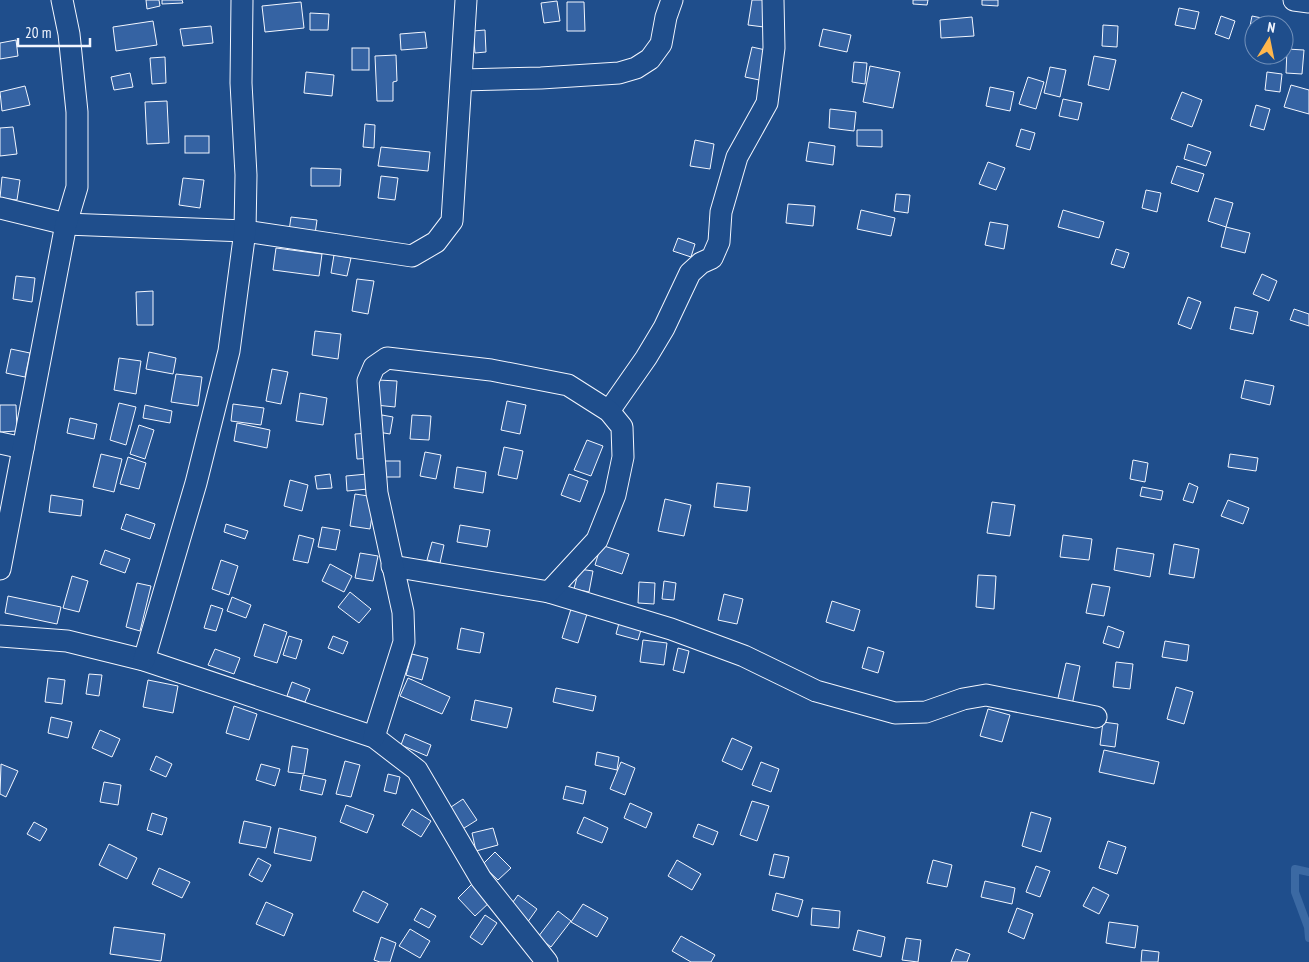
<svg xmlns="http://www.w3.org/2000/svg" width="1309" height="962" font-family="'PT Sans Narrow',sans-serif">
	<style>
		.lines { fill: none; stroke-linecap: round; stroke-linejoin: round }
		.stream { stroke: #3b69a3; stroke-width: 8 }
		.building { fill: #3563a3; stroke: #f2f6ff }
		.minor-casing { stroke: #f2f6ff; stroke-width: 23 }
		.minor { stroke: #1f4e8c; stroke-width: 21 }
	</style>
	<rect width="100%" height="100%" fill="#1f4e8c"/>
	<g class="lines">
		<!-- stream -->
		<path class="stream" d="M1309,872L1295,869V892L1308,927L1309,938"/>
	</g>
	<!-- building -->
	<g class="building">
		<path d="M146,0H159L160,6L147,9Z"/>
		<path d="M162,0H182L183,3L162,4Z"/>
		<path d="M752,0H767L764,27L748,25Z"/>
		<path d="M913,0H928L927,5L913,4Z"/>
		<path d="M982,0H998V6L982,5Z"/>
		<path d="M557,1L560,21L544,23L541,3Z"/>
		<path d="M301,2L304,28L265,32L262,6Z"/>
		<path d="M567,2H584L585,31H567Z"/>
		<path d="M1179,8L1199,12L1195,29L1175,25Z"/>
		<path d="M310,13L329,14L328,30H310Z"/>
		<path d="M1221,16L1235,21L1229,39L1215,34Z"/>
		<path d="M1252,16L1281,22V25H1254V48L1246,46Z"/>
		<path d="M972,17L974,36L941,38L940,20Z"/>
		<path d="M153,21L157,45L116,51L113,27Z"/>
		<path d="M1103,25L1118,26L1117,47L1102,46Z"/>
		<path d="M211,26L213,43L183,46L180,29Z"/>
		<path d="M823,29L851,35L847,52L819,46Z"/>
		<path d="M485,30L486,52L475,53L473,31Z"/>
		<path d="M425,32L427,48L401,50L400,34Z"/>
		<path d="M16,40L18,56L0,59V43Z"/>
		<path d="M752,47L770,51L764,81L745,77Z"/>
		<rect x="352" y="48" width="17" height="22"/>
		<path d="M1287,49L1304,50L1302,74L1286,73Z"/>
		<path d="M396,55L397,81L393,82V101H377L375,56Z"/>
		<path d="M1094,56L1116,60L1109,90L1088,85Z"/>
		<path d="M165,57L166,83L152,84L150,58Z"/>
		<path d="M854,62L867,63L865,84L852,82Z"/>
		<path d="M870,66L900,72L893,108L863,102Z"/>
		<path d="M1050,67L1066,70L1060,97L1044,93Z"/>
		<path d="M306,72L334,75L332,96L304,93Z"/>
		<path d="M1267,72L1282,74L1280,92L1265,90Z"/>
		<path d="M130,73L133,87L114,90L111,77Z"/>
		<path d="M1028,77L1044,82L1036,109L1019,104Z"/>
		<path d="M1291,85L1309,90V114L1284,107Z"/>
		<path d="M25,86L30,105L2,111L0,92Z"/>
		<path d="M990,87L1014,92L1010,111L986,106Z"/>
		<path d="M1182,92L1202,100L1192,127L1171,119Z"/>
		<path d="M1063,99L1082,103L1078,120L1059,116Z"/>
		<path d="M167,101L169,143L147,144L145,102Z"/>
		<path d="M1256,105L1270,109L1264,130L1250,126Z"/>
		<path d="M830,109L856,112L854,131L829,128Z"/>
		<path d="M365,124L375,125L374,148L363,147Z"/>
		<path d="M13,127L17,154L0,156V128Z"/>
		<path d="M1021,129L1035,133L1030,150L1016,146Z"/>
		<path d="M857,130H882V147L857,146Z"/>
		<rect x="185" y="136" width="24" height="17"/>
		<path d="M695,140L714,144L710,169L690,166Z"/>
		<path d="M809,142L835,146L833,165L806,161Z"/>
		<path d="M1188,144L1211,152L1206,166L1184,159Z"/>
		<path d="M381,147L430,152L428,171L378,166Z"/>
		<path d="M988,162L1005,168L996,190L979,184Z"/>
		<path d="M1177,166L1204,174L1198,192L1171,183Z"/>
		<path d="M311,168L341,169L340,186H311Z"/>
		<path d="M381,176L398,178L395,200L378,198Z"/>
		<path d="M2,177L20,180L17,200L0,198Z"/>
		<path d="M183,178L204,180L200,208L179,205Z"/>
		<path d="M1146,190L1161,193L1157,212L1142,208Z"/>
		<path d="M896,194L910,195L908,213L894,211Z"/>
		<path d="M1215,198L1233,203L1226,227L1208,221Z"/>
		<path d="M788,204L815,206L813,226L786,223Z"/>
		<path d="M861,210L895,218L891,236L857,229Z"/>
		<path d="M1063,210L1104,222L1099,238L1058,227Z"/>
		<path d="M291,217L317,220L315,234L289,231Z"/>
		<path d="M990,222L1008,225L1004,249L985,245Z"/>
		<path d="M1226,227L1250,233L1245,253L1221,247Z"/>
		<path d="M678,238L695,244L691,257L673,251Z"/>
		<path d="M276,248L322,254L319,276L273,270Z"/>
		<path d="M1116,249L1129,253L1124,268L1111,264Z"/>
		<path d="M334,255L351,258L347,276L331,273Z"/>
		<path d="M1262,274L1277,281L1269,301L1253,294Z"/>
		<path d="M16,276L35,278L32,302L13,299Z"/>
		<path d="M357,279L374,281L368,314L352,311Z"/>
		<path d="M153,291V325H137L136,292Z"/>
		<path d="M1188,297L1201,302L1191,329L1178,324Z"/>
		<path d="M1235,307L1258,312L1253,334L1230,329Z"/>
		<path d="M1294,309L1309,314V326L1290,320Z"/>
		<path d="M315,331L341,334L338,359L312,355Z"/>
		<path d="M11,349L30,353L25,377L6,373Z"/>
		<path d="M149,352L176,358L173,374L146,369Z"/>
		<path d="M119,358L141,361L136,394L114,390Z"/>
		<path d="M272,369L288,372L281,404L266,401Z"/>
		<path d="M176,374L202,377L198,406L171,402Z"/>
		<path d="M378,380L397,381L395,407L376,405Z"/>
		<path d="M1245,380L1274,386L1270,405L1241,398Z"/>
		<path d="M300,393L327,398L323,425L296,421Z"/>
		<path d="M507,401L526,405L520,434L501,430Z"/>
		<path d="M119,403L136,407L126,445L110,440Z"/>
		<path d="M233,404L264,408L261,425L231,421Z"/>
		<path d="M0,405H16L17,431L0,432Z"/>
		<path d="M145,405L172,411L170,423L143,418Z"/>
		<path d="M382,415L393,417L390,434L378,432Z"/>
		<path d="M412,415L431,416L429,440L410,439Z"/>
		<path d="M70,418L97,424L94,439L67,433Z"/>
		<path d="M237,423L270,430L267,448L234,441Z"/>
		<path d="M139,425L154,430L145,459L130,454Z"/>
		<path d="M371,433L373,458L357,459L355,434Z"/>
		<path d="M587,440L603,446L591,476L574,470Z"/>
		<path d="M504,447L523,451L517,479L498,475Z"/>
		<path d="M425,452L441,455L436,479L420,476Z"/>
		<path d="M101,454L122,459L114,492L93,487Z"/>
		<path d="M1230,454L1258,458L1256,471L1228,467Z"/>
		<path d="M128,457L146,463L139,489L120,484Z"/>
		<path d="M1133,460L1148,463L1145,482L1130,479Z"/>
		<rect x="379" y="461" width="21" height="16"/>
		<path d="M457,467L486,472L483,493L454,488Z"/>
		<path d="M330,474L332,488L317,489L315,476Z"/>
		<path d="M367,474L368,489L347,491L346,476Z"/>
		<path d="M569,474L588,481L580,502L561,495Z"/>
		<path d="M290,480L308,485L302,511L284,506Z"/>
		<path d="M717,483L750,487L747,511L714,507Z"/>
		<path d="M1189,483L1198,487L1193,503L1183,500Z"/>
		<path d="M1142,487L1163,491L1161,500L1140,496Z"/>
		<path d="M355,494L375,497L370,529L350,526Z"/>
		<path d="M51,495L83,500L81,516L49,512Z"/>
		<path d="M665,499L691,505L684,536L658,531Z"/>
		<path d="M1228,500L1249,508L1243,524L1221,516Z"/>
		<path d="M992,502L1015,505L1010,536L987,533Z"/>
		<path d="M126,514L155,524L150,539L121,529Z"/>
		<path d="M226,524L248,531L245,539L224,532Z"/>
		<path d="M460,525L490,530L487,547L457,542Z"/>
		<path d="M322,527L340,530L336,550L318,547Z"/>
		<path d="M299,535L314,539L308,563L293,560Z"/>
		<path d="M1063,535L1092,539L1089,560L1060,557Z"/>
		<path d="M432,542L444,545L440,563L427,560Z"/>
		<path d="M1174,544L1199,549L1194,578L1169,574Z"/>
		<path d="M601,545L629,554L622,574L595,565Z"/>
		<path d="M1117,548L1154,554L1150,577L1114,570Z"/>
		<path d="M105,550L130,559L125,573L100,564Z"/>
		<path d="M360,553L378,556L373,581L355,578Z"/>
		<path d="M221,560L238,566L229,595L212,589Z"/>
		<path d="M330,564L352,576L344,592L322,581Z"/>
		<path d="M579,569L593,571L589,592L574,589Z"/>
		<path d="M978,575L996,576L994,609L976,607Z"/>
		<path d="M72,576L88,581L79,612L63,608Z"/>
		<path d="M664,581L676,583L674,600L662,599Z"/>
		<path d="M639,582L655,583L654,604L638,603Z"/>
		<path d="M137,583L151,586L140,631L126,627Z"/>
		<path d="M1092,584L1110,587L1104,616L1086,613Z"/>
		<path d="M350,592L371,609L359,623L338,607Z"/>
		<path d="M724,594L743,599L737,624L718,620Z"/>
		<path d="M8,596L61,607L57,624L5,613Z"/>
		<path d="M232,597L251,605L246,618L227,611Z"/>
		<path d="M832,601L860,610L854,631L826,622Z"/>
		<path d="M211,605L223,609L216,631L204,628Z"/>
		<path d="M571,609L587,614L578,643L562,638Z"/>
		<path d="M619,623L641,630L638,640L616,634Z"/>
		<path d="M264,624L287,632L277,663L254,656Z"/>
		<path d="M1108,626L1124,632L1119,648L1103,643Z"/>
		<path d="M461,628L484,633L480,653L457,649Z"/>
		<path d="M289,636L302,640L296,659L283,655Z"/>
		<path d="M333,636L348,642L343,654L328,648Z"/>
		<path d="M643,640L667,643L664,665L640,662Z"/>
		<path d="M1165,641L1189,645L1187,661L1162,657Z"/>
		<path d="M868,647L884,652L878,673L862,668Z"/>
		<path d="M678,648L689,651L684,673L673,670Z"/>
		<path d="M215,649L240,658L234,674L208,665Z"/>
		<path d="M412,654L428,658L422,680L406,675Z"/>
		<path d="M1116,662L1133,664L1130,689L1113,687Z"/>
		<path d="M1066,663L1080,666L1071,710L1056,707Z"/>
		<path d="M89,674L102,675L99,696L86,694Z"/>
		<path d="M48,678L65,680L62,704L45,702Z"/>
		<path d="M408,678L450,697L442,714L400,696Z"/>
		<path d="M148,680L178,686L173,713L143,707Z"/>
		<path d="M292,682L310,689L305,702L287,696Z"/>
		<path d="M1176,687L1193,692L1184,724L1167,719Z"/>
		<path d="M556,688L596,696L593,711L553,702Z"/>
		<path d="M475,700L512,708L507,728L471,720Z"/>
		<path d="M234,706L257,714L249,740L226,733Z"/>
		<path d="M988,709L1010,715L1002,742L980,736Z"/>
		<path d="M51,717L72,722L68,738L48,733Z"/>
		<path d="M1103,722L1118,724L1115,747L1100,745Z"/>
		<path d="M100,730L120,739L112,757L92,748Z"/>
		<path d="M405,734L431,745L427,756L401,745Z"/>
		<path d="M732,738L752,747L742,770L722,761Z"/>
		<path d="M292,746L308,749L304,774L288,772Z"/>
		<path d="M1104,750L1159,762L1154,784L1099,772Z"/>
		<path d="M597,752L619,757L617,770L595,765Z"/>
		<path d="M156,756L172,764L166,777L150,770Z"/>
		<path d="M345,761L360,765L351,797L336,794Z"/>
		<path d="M621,762L635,768L625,795L610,789Z"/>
		<path d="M761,762L779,769L771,792L752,785Z"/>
		<path d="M1,764L18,771L6,797L0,794Z"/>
		<path d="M261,764L280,769L275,786L256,780Z"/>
		<path d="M388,774L400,777L396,794L384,791Z"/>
		<path d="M303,775L326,780L322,795L300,790Z"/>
		<path d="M104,782L121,785L118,805L100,802Z"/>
		<path d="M566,786L586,791L583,804L563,799Z"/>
		<path d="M463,799L477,820L461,830L448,809Z"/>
		<path d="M752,801L769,806L757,841L740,835Z"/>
		<path d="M630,803L652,813L646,828L624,818Z"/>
		<path d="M346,805L374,815L367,833L340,822Z"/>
		<path d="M412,809L431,821L421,837L402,825Z"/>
		<path d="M1031,812L1051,818L1041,852L1022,846Z"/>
		<path d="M152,813L167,818L162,835L147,830Z"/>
		<path d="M584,817L608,828L602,843L577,833Z"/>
		<path d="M244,821L271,827L266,848L239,843Z"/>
		<path d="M34,822L47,829L40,841L27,834Z"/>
		<path d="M698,824L718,832L713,845L693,837Z"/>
		<path d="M279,828L316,837L311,861L274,853Z"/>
		<path d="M493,828L498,845L476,851L472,833Z"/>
		<path d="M1108,841L1126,847L1117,874L1099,868Z"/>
		<path d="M109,844L137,858L127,879L99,865Z"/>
		<path d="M495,852L511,868L498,880L482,865Z"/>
		<path d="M774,854L789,857L784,878L769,875Z"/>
		<path d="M258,858L271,865L262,882L249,875Z"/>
		<path d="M677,860L701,874L692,890L668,876Z"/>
		<path d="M933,860L952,865L947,887L927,883Z"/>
		<path d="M1036,866L1050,871L1040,897L1026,892Z"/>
		<path d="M159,868L190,882L182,898L152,884Z"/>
		<path d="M985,881L1015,888L1012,904L981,897Z"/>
		<path d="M474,882L491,901L475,916L458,898Z"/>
		<path d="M1093,887L1109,895L1099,914L1083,906Z"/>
		<path d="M363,891L388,904L378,923L353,911Z"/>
		<path d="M776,893L803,900L798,917L772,910Z"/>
		<path d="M518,895L537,909L527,923L508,909Z"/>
		<path d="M266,902L293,914L284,936L256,924Z"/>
		<path d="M583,904L608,918L597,937L571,922Z"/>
		<path d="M421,908L436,916L429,928L414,920Z"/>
		<path d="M812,908L840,911L839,928L811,925Z"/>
		<path d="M1017,908L1033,914L1024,939L1008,932Z"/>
		<path d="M558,911L571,921L551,947L538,937Z"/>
		<path d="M485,915L497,923L482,945L470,937Z"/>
		<path d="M1109,922L1138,926L1135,948L1106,943Z"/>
		<path d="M114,927L165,934L161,961L110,954Z"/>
		<path d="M410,929L430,941L420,958L399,946Z"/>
		<path d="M858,930L885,937L881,957L853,950Z"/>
		<path d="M681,936L715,955L711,962H691L672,951Z"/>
		<path d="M381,937L396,943L390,962H380L374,960Z"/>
		<path d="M906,938L921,940L918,962L902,960Z"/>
		<path d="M956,949L970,954L967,962H951Z"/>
		<path d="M1142,950L1159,952L1158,962H1141Z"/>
	</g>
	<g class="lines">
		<!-- minor casing -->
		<g class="minor-casing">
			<g id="minor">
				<path d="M1294,0L1309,2"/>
				<path d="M462,80L541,78L619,73L636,68L650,59L661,44L666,17L672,0"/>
				<path d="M0,208L66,224L245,231L412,256L436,242L452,221L466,0"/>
				<path d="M609,411L646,358L664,328L690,273L701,263L712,258L719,242L721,212L737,157L767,103L774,48L773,0"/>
				<path d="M0,443L23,448"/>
				<path d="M392,566L549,592L671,629L744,656L816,691L895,713L926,712L963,699L986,695L1096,717"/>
				<path d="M0,569L66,224L77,187V112L69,34L62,0"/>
				<path d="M0,636L67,641L144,660L374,737L417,770L481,879L547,962"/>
				<path d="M144,660L196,483L229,351L245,231L246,175L241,83L242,0"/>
				<path d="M374,737L404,642L403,612L377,493L368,381L374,367L387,358L491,370L568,385L609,411L622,427L623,457L615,495L597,540L549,592"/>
			</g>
		</g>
		<!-- minor -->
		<use href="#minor" class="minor"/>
	</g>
	<!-- north arrow -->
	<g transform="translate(1269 40) rotate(10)"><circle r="24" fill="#1f4e8c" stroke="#7391ba"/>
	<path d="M0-4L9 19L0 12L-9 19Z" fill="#ffb74d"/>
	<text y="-8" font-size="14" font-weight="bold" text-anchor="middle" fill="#f2f6ff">N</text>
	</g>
	<!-- scale -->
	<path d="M18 38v8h72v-8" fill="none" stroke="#f2f6ff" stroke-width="2.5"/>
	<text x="25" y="38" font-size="15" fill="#f2f6ff" stroke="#1f4e8c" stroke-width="4" paint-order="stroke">20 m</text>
</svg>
